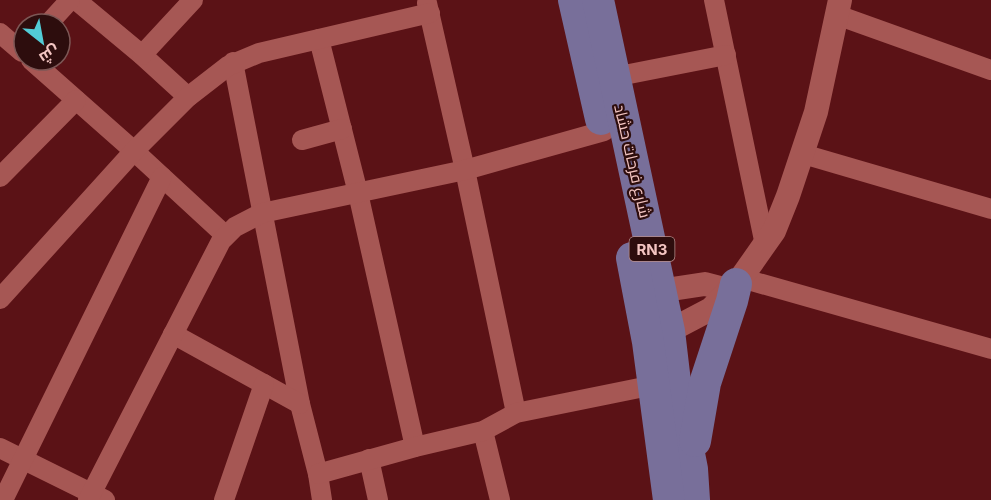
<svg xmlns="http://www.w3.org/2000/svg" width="991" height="500" font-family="Inter,Cairo,sans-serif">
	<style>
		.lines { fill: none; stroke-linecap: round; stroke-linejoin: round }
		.minor { stroke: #a65754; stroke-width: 20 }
		.tertiary { stroke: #a65754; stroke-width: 24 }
		.primary { stroke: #786f9a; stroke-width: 32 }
		.labels { text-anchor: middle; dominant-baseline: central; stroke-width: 4.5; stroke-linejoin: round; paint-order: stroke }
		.shield { fill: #2d0d0d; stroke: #b88e8c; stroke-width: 1.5 }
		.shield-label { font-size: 15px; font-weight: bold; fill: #f3c5c2 }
		.street-label { font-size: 16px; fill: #f3c5c2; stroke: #2d0d0d }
	</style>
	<rect width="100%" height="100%" fill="#5b1216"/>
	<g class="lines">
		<!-- minor -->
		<g class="minor">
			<path d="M76,0L142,55L188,97"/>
			<path d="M714,0L765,245"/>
			<path d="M427,3L465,170L516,413"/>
			<path d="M837,15L991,70"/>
			<path d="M48,24L70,0"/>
			<path d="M0,33L22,52L24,50"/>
			<path d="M319,39L358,193L415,447"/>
			<path d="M142,55L193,0"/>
			<path d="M31,60L134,151L225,235"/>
			<path d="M233,62L300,404L318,474L322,500"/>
			<path d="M614,77L726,55"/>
			<path d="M302,140L342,129"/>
			<path d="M803,154L991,209"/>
			<path d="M0,177L76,100"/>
			<path d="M741,278L991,349"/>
			<path d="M0,299L134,151L188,97L228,66L259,53L430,13"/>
			<path d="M173,334L300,404"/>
			<path d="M483,431L500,500"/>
			<path d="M0,448L105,500"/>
			<path d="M369,459L378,500"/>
			<path d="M318,474L415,447L483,431L516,413L664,383"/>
			<path d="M3,500L162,177"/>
			<path d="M88,500L221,241L235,227L262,213L465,170L604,131"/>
			<path d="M224,500L264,384"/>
		</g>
		<!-- tertiary -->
		<g class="tertiary">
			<path d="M644,289H672L705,284L728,290"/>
			<path d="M654,339L711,309L741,278L774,231L788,196L816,112L840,0"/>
		</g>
		<!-- primary -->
		<g class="primary">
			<path d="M574,0L601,119"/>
			<path d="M598,0L669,331L675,382L692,469L694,500"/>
			<path d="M632,258L648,342L669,500"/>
			<path d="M695,441L705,383L732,301L736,284"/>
		</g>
	</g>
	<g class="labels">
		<!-- shield labels -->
		<rect class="shield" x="629.5" y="237" width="45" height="24" rx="4.5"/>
		<g class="shield-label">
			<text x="652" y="249">RN3</text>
		</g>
		<!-- street labels -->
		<g class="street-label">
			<text transform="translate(633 161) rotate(77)">شارع فرحات حشاد</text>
		</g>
	</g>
	<!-- north arrow -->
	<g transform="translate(42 42) rotate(149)"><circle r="28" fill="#2d0d0d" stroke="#7c5755" stroke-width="1.5"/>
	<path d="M0-4.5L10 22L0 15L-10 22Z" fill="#52ccd6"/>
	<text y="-9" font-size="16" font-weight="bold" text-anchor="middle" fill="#f3c5c2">ش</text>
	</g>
</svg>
